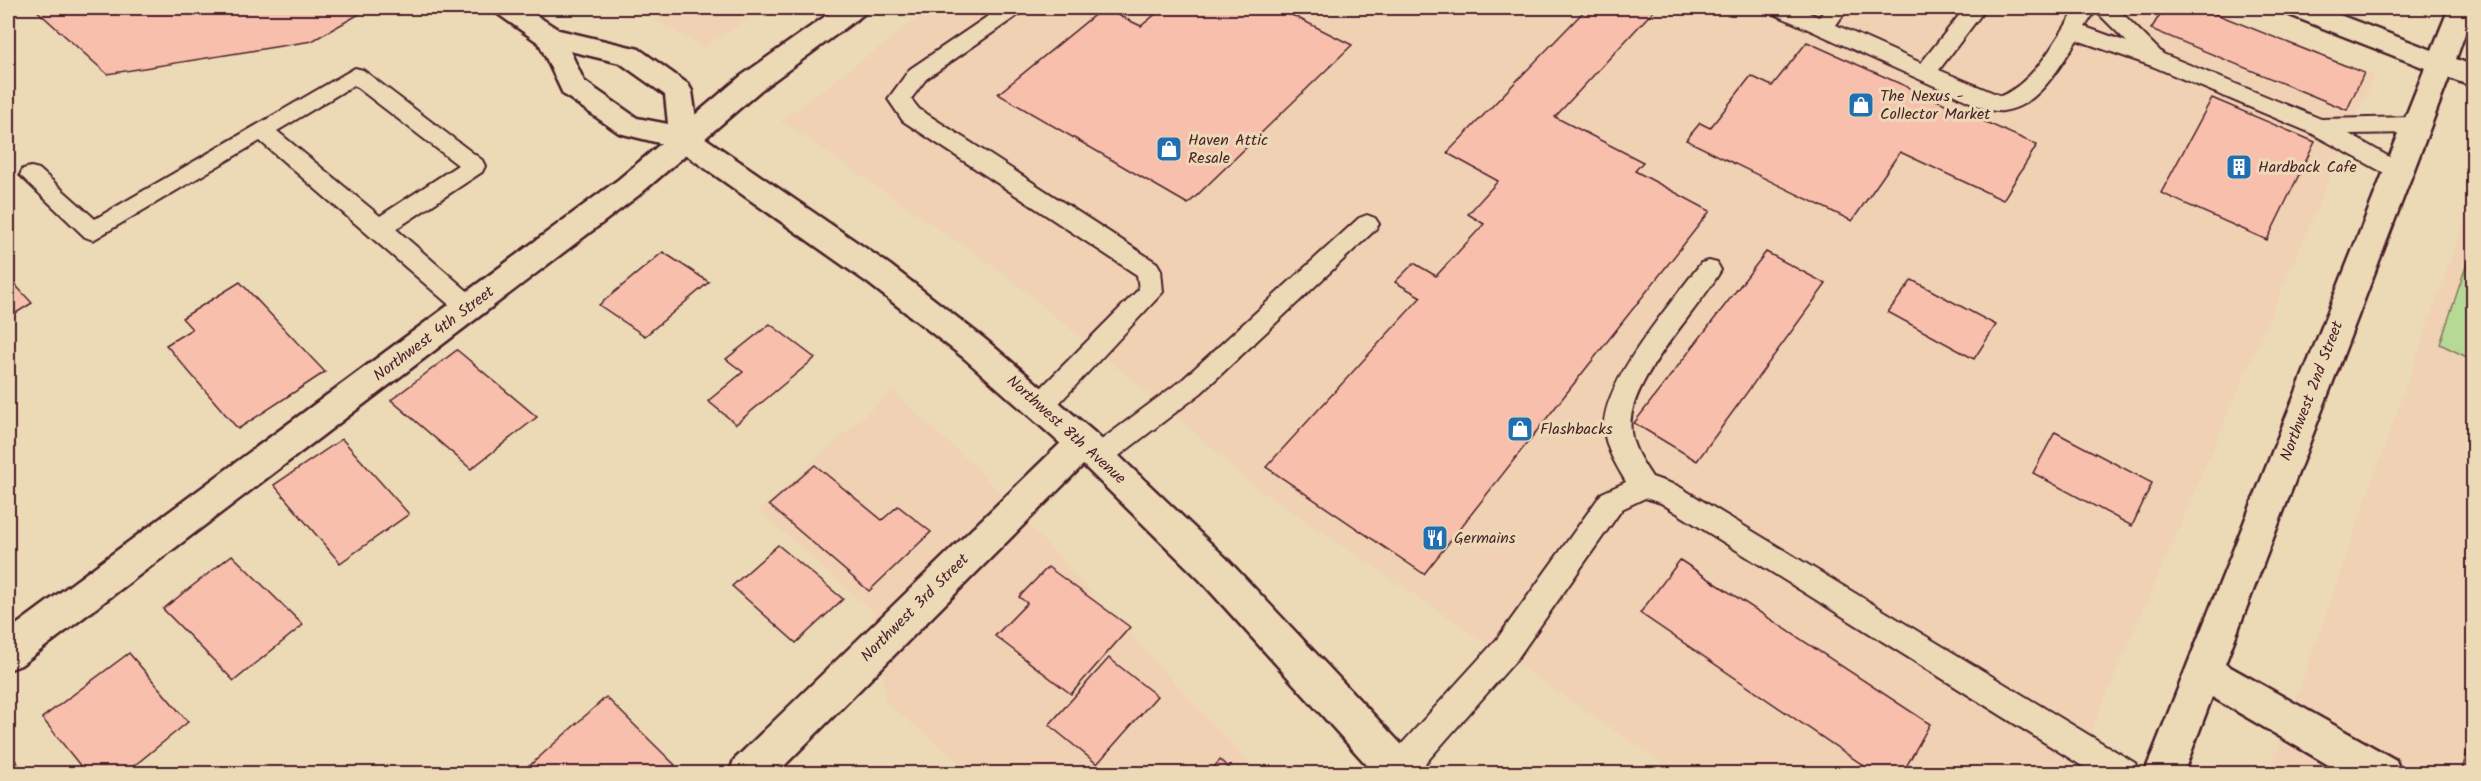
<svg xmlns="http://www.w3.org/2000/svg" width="2481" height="781" font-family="Kalam,sans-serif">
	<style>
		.built { fill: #f0d1b3 }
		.green { fill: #b6da95; stroke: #807c60; stroke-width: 1.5 }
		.building { fill: #f8bfad; stroke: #4a1f2b; stroke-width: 1.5 }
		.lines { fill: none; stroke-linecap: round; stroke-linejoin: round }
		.lane-casing { stroke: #4a1f2b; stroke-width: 4 }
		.street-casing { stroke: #4a1f2b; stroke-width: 5 }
		.secondary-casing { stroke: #4a1f2b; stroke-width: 5 }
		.lane { fill: #ecd9b6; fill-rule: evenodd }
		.street { fill: #ecd9b6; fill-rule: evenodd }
		.secondary { fill: #ecd9b6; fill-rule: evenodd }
		.labels { text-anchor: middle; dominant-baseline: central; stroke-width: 6; stroke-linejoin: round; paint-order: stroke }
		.poi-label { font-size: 16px; fill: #4a1f2b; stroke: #ecd9b6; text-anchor: start }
		.street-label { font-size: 16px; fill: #4a1f2b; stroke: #ecd9b6 }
	</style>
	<rect width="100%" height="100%" fill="#ecd9b6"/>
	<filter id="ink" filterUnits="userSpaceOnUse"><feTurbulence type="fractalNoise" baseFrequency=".0167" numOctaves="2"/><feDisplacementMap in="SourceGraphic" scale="12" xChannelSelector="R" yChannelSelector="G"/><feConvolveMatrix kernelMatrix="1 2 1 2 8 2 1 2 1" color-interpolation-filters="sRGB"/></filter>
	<g filter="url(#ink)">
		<!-- built -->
		<g class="built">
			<path d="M638,8H764L703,48Z"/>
			<path d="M932,8H2205L2374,76L2072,774L1678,773L1254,486L1196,433L1000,270L781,121Z"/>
			<path d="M2473,196V773H2270Z"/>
			<path d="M892,391L979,471L1257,773H972L886,702L874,612L759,511Z"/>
		</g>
		<!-- green -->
		<path class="green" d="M2473,245V360L2440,344Z"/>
		<!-- building -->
		<g class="building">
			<path d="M34,8H370L312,41L107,74Z"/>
			<path d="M1103,8L1141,26L1163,8H1278L1352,45L1188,204L998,94Z"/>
			<path d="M1587,8H1656L1555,117L1643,162L1635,171L1710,211L1424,574L1266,467L1421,297L1395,282L1414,263L1436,276L1484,224L1468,214L1498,181L1447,153Z"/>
			<path d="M2164,8H2201L2364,73L2347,110L2151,29Z"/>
			<path d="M1807,42L2037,145L2003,200L1900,152L1852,221L1686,140L1700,123L1710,128L1751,76L1772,86Z"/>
			<path d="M2212,98L2315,142L2267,240L2161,193Z"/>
			<path d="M663,252L709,282L645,336L599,305Z"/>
			<path d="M1766,252L1826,284L1697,461L1634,423Z"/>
			<path d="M8,277L32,303L8,318Z"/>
			<path d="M1912,280L1996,325L1974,359L1888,312Z"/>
			<path d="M240,282L325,372L238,429L166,345L192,329L182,318Z"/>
			<path d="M770,324L815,358L736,424L708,401L743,372L726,359Z"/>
			<path d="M457,350L537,417L471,469L391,400Z"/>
			<path d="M2055,432L2152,483L2132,526L2033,473Z"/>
			<path d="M342,439L409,514L340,563L274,485Z"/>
			<path d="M815,465L882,520L898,506L931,532L869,591L769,505Z"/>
			<path d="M778,545L843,599L796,643L732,586Z"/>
			<path d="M232,555L303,625L234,681L163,609Z"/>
			<path d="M1680,560L1930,724L1902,774H1876L1640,613Z"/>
			<path d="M1048,567L1130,627L1071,694L995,636L1027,603L1019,597Z"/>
			<path d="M129,653L188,722L124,774H87L42,718Z"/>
			<path d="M1109,658L1157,696L1097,764L1049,725Z"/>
			<path d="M606,697L675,765L666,774H530L526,769Z"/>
			<path d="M2474,728V774H2461Z"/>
			<path d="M8,750L25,774H8Z"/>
			<path d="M1220,760L1236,774H1208Z"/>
		</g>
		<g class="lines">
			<!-- lane casing -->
			<g class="lane-casing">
				<g id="lane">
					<path d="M1000,8H1024L1021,13L926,79L911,99L919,109L1157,263L1161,270L1163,292L1049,414L1040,417L1031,414L1027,406L1031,398L1139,289L1137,275L903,121L888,99L910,69Z"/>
					<path d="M1769,8H1797L1819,17L1827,8H1848L1836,25L1921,63L1965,8H1986L1939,70L2001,96C2037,80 2057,37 2077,8H2117L2163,54L2321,119L2415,117L2423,119L2426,125L2423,131L2415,133L2349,134L2405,166L2408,172L2405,178L2397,180L2311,133L2152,66L2077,40C2060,66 2038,107 2003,111C1995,112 1986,109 1979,106L1772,13ZM2096,10L2098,13L2127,42L2085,27Z"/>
					<path d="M355,68L363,70L482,160L485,166L482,172L396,229L479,301L482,308L479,315L470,318L461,315L260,141L93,240L85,237L20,175L23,169L31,167L39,169L95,219ZM354,85L458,165L380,216L277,131Z"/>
					<path d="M1367,215L1375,218L1379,224L1375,230L1201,393L1107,465L1098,468L1089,465L1085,457L1089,449L1183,379L1359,218Z"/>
					<path d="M1709,261L1717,263L1721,270C1698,312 1624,383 1631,432C1633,449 1643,463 1652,477L1678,486L2135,763L2139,774H2095L1661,503L1645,498L1622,509L1517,659L1416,774H1385L1384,770L1388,759L1497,639L1602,493L1626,482C1616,465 1604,446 1604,426C1604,380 1673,301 1701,263Z"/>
				</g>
			</g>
			<!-- street casing -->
			<g class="street-casing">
				<g id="street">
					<path d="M837,8H868L864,14L761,90L639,195L21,665L8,670V631L619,179L741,76Z"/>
					<path d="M2283,8H2321L2432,50L2449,8H2474L2456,59L2474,66V87L2449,78L2225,664L2396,760L2401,774H2344L2212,697L2183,774H2144L2425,68L2287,14Z"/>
					<path d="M1083,429L1095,433L1100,443L1095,453L776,774H729L734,760L1071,433Z"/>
				</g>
			</g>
			<!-- secondary casing -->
			<g class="secondary-casing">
				<path id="secondary" d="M494,8H525L559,30L639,49L688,84L692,91L698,133L890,265L986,340L1095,433L1226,558L1416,760L1421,774H1375L1200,580L1071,453L964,358L868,283L675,147L619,133L563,94L539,43L498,14ZM570,51L620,63L665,95L668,124L637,118L584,81Z"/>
			</g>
			<!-- lane -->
			<use href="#lane" class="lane"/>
			<!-- street -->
			<use href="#street" class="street"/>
			<!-- secondary -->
			<use href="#secondary" class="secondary"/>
		</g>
	</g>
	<!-- icons -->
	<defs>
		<g id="shop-square" transform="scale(1.35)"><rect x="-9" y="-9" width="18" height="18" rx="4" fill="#1f6fb2" stroke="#ecd9b6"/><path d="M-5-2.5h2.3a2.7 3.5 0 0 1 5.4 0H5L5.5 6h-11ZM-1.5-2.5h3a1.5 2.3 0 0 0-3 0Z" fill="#fff"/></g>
		<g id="building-square" transform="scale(1.35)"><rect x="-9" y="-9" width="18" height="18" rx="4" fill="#1f6fb2" stroke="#ecd9b6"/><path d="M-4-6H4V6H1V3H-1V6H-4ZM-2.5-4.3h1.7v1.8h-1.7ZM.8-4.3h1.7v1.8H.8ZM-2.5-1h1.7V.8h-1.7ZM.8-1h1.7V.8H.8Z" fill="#fff"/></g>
		<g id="restaurant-square" transform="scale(1.35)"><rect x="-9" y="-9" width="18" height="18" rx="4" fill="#1f6fb2" stroke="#ecd9b6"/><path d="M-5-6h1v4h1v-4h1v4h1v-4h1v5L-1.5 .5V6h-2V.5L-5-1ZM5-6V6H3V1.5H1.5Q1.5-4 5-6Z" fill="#fff"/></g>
	</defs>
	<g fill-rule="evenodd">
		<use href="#shop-square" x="1861" y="105"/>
		<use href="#shop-square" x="1169" y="149"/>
		<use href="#building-square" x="2239" y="167"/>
		<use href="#shop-square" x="1520" y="429"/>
		<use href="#restaurant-square" x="1435" y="538"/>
	</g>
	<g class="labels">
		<!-- poi labels -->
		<g class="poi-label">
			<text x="1880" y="96">The Nexus -<tspan x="1880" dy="18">Collector Market</tspan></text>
			<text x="1188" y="140">Haven Attic<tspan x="1188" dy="18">Resale</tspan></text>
			<text x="2258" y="167">Hardback Cafe</text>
			<text x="1540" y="429">Flashbacks</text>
			<text x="1454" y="538">Germains</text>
		</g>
		<!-- street labels -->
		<g class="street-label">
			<text transform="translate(434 334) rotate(-37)">Northwest 4th Street</text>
			<text transform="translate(2312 391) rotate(-69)">Northwest 2nd Street</text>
			<text transform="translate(1066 430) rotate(42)">Northwest 8th Avenue</text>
			<text transform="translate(915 608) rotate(-45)">Northwest 3rd Street</text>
		</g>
	</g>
	<!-- margin -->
	<rect width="2481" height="781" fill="none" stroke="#ecd9b6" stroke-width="30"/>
	<rect x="15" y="15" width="2451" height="751" fill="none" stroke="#4a1f2b" stroke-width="2" filter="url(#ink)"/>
</svg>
